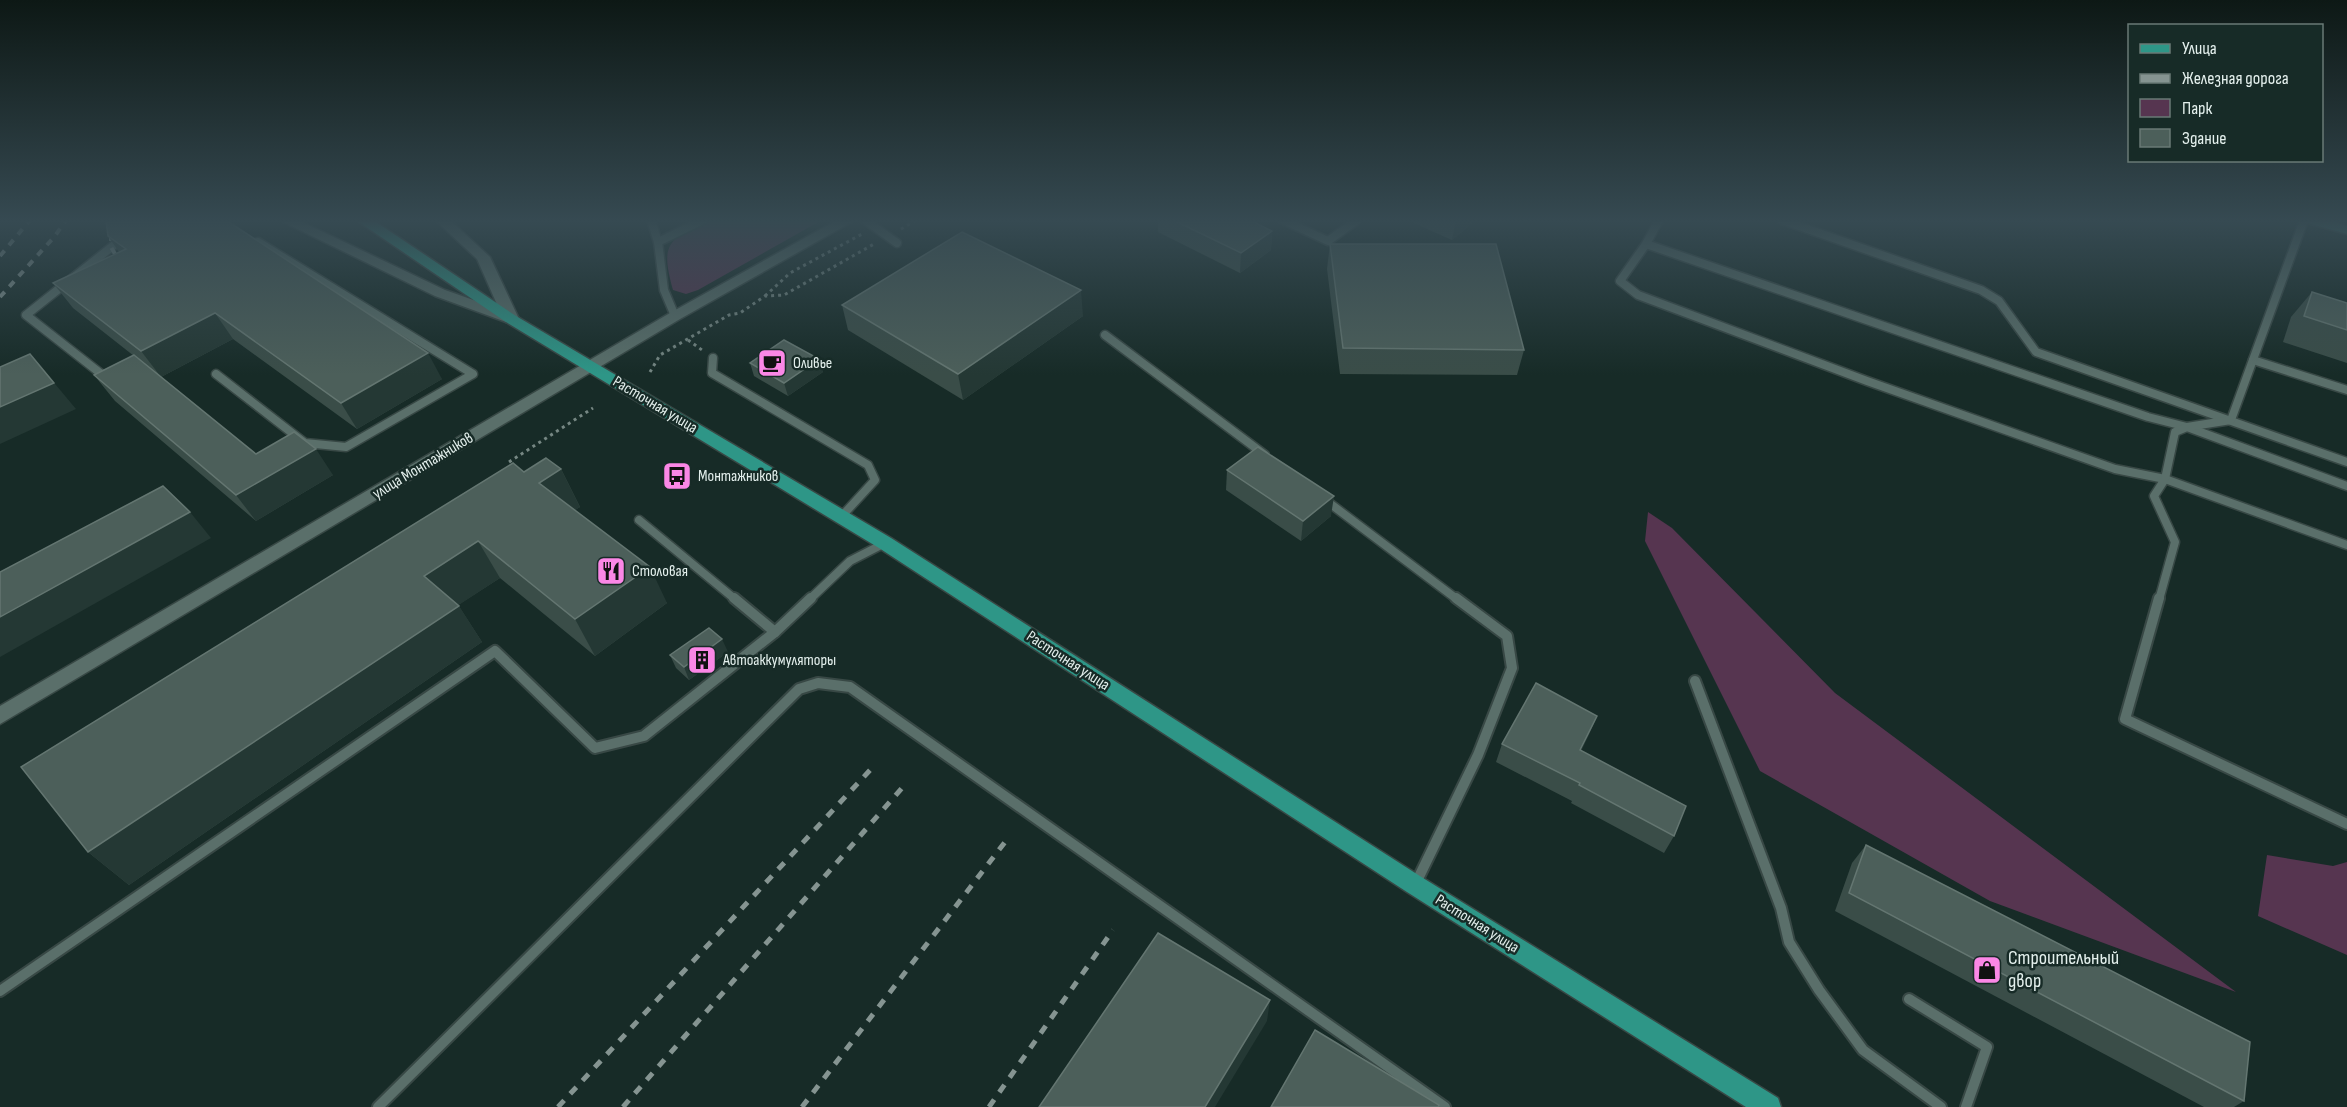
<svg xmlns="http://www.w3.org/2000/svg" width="2347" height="1107" font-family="'Sofia Sans Condensed',sans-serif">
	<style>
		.green { fill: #563550 }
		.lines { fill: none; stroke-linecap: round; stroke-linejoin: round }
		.lane-far1-casing { stroke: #384845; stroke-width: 11 }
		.lane-casing { stroke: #384845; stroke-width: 14 }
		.street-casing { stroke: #384845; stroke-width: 3 }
		.secondary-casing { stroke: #384845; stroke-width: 3 }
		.primary-casing { stroke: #384845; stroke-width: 3 }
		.path { stroke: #768783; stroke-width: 3; stroke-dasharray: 3 4; stroke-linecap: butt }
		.lane-far1 { stroke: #5a6f6a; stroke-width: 8 }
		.lane { stroke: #5a6f6a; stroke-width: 10 }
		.street { fill: #5a6f6a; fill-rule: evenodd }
		.secondary { fill: #448278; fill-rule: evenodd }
		.primary { fill: #2e9687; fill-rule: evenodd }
		.rail-far1 { stroke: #859491; stroke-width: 4; stroke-dasharray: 7 7; stroke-linecap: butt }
		.rail { stroke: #859491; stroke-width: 5; stroke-dasharray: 9 9; stroke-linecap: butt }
		.wall { fill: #3a4d48 }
		.shaded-wall { fill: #243834 }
		.building { fill: #4c5f5a; stroke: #647671; stroke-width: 1.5 }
		.labels { text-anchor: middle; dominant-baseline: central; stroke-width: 5; stroke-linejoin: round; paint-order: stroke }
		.poi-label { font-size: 16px; fill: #e4f0ed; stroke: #172b27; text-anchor: start }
		.street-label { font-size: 16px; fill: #e4f0ed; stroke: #172b27 }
		.near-poi-label { font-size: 20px; fill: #e4f0ed; stroke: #172b27; text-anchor: start }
	</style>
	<rect width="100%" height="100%" fill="#172b27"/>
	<!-- green -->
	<g class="green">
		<path d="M708,220H822L698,290L686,294L673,290C660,243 668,240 708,220Z"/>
		<path d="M1648,512L1672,528L1835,693L2236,992L1990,901L1760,771L1645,541Z"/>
		<path d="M2267,855L2333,866L2347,862V955L2258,916Z"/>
	</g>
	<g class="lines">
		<!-- lane-far1 casing -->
		<g class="lane-far1-casing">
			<g id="lane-far1">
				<path d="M651,220L658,242L664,290L675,316"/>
				<path d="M865,220L897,243"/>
				<path d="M1283,220L1328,241L1357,220"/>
				<path d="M1659,220L1646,244L1620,281L1638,295L1867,381L2115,469L2165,479L2347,545"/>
				<path d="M1782,220L1981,290L1999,301L2036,352L2347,462"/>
				<path d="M658,242L703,220"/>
				<path d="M1646,244L2148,417L2187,427L2347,486"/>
				<path d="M1105,335L1265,455"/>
				<path d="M713,358L712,373L868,465L875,480L841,517"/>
				<path d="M2253,360L2347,390"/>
				<path d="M216,374L305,443L346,447L473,374L258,242"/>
				<path d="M109,380L26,315L123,238"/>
				<path d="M1324,499L1458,600"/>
				<path d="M639,520L736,600"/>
				<path d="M809,600L850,561L885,543"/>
				<path d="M2159,600L2175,542L2154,496L2165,479L2175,432L2187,427L2231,420L2304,220"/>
			</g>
		</g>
		<!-- lane casing -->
		<g class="lane-casing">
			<g id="lane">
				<path d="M734,598L775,632L811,598"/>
				<path d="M2159,598L2125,719L2347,824"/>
				<path d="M1695,681L1781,908L1789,942L1819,990L1863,1050L1941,1107"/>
				<path d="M1415,885L1478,755L1512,668L1507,636L1456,598"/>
				<path d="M0,991L495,651L595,748L644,736L775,632"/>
				<path d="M1909,999L1987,1047L1966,1107"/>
				<path d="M378,1107L799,689L818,683L850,687L1445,1107"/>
			</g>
		</g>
		<!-- street casing -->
		<g class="street-casing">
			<g id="street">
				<path d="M279,220H298L445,290L499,309L477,259L435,220H450L490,257L519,319L516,322H506L435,296Z"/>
				<path d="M837,220H855L680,319L0,724V706L670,313Z"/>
			</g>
		</g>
		<!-- secondary casing -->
		<g class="secondary-casing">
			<path id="secondary" d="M2305,220H2328L2347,226V234L2307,223Z"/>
		</g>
		<!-- primary casing -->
		<g class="primary-casing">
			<path id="primary" d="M356,220H373L516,316L891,538L1423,878L1778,1098L1781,1107H1746L1407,892L879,548L506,322Z"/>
		</g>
		<!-- path -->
		<g class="path">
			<path d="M901,229L916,220"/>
			<path d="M765,296L790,273L862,234"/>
			<path d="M688,340L702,350"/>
			<path d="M650,372L660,355L729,315L740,313L765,296L784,295L874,244"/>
			<path d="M509,462L593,408"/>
		</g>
		<!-- lane-far1 -->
		<use href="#lane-far1" class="lane-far1"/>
		<!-- lane -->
		<use href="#lane" class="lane"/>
		<!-- street -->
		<use href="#street" class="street"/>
		<!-- secondary -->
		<use href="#secondary" class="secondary"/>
		<!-- primary -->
		<use href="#primary" class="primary"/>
		<!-- rail-far1 -->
		<g class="rail-far1">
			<path d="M111,220V247L123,268"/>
			<path d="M0,256L30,220"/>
			<path d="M0,297L55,236L66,220"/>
		</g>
		<!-- rail -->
		<g class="rail">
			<path d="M558,1107L872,768"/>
			<path d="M623,1107L902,788"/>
			<path d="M802,1107L1005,842"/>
			<path d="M989,1107L1113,930"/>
		</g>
	</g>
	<!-- wall -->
	<g class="wall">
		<path d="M1158,220H1250L1272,231L1271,250L1240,273L1158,232Z"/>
		<path d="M1407,220H1476L1452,240Z"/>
		<path d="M108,236L442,379L357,429L233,339L161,377L256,454L333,475L256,521L115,401L94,375L134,356L73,308L53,283L119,252Z"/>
		<path d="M1330,244L1524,350L1517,375L1340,374L1327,269Z"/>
		<path d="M2312,292L2347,303V363L2283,342L2291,317Z"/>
		<path d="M842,305L1083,316L963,400L848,330Z"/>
		<path d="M819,359L823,372L788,396L754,376L750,363Z"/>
		<path d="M561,469L580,507L575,510L667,603L595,656L500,578L458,605L482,642L129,885L88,852L524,472Z"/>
		<path d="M1227,470L1331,516L1301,541L1226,490Z"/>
		<path d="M728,652L689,680L676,668L670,655Z"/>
		<path d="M1597,716L1581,751L1674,836L1664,853L1571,803L1572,801L1496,762L1502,744Z"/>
		<path d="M1866,845L2244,1101L2234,1107H2204L1835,911L1852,863Z"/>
	</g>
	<!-- shaded-wall -->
	<g class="shaded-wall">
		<path d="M1456,220H1476L1452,240Z"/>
		<path d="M1272,231L1271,250L1240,273L1241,253Z"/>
		<path d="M1081,290L1083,316L963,400L958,374Z"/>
		<path d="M215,313L233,339L161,377L141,351Z"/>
		<path d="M428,353L442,379L357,429L341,403Z"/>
		<path d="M30,354L76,409L0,444V407Z"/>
		<path d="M819,359L823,372L788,396L784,383Z"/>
		<path d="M316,449L333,475L256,521L236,495Z"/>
		<path d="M561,469L580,507L558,521L539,483Z"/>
		<path d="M1334,496L1331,516L1301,541L1303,521Z"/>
		<path d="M190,512L211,538L0,657V617Z"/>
		<path d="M478,541L500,578L448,612L424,576Z"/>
		<path d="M650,567L667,603L595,656L575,619Z"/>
		<path d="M459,606L482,642L129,885L88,852Z"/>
		<path d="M722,639L728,652L689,680L684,667Z"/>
		<path d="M1597,716L1589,735L1572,769L1580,750Z"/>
		<path d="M1270,1000L1267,1021L1215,1107H1205Z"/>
	</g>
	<!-- building -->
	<g class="building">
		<path d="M108,220H226L428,353L341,403L215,313L141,351L53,283L126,249L108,236L106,221Z"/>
		<path d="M1173,220H1250L1272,231L1241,253Z"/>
		<path d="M962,232L1081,290L958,374L842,305Z"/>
		<path d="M1330,244H1496L1524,350L1343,348Z"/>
		<path d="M2312,292L2347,303V330L2304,316Z"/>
		<path d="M784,340L819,359L784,383L750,363Z"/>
		<path d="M30,354L54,383L0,407V367Z"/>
		<path d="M134,355L256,454L294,432L316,449L236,495L94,375Z"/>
		<path d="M1258,447L1334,496L1303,521L1227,470Z"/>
		<path d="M546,458L561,469L539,483L650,567L575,619L478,541L424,576L459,606L88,852L21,767L513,463L524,472Z"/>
		<path d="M163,486L190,512L0,617V572Z"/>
		<path d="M709,628L722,639L684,667L670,655Z"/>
		<path d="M1536,683L1597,716L1580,750L1686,806L1674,836L1579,785L1580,783L1502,744Z"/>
		<path d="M1866,845L2250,1042L2244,1101L1849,893Z"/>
		<path d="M1158,933L1270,1000L1205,1107H1039Z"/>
		<path d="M1315,1030L1439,1105L1438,1107H1271Z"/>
	</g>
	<!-- sky -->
	<linearGradient id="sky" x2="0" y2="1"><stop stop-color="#0d1815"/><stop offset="0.59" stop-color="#364a52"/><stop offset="1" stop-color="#364a52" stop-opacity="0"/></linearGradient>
	<rect width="2347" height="375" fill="url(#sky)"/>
	<!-- icons -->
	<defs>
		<g id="cafe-square" transform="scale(1.5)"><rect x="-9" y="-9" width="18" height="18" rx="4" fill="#fb87e6" stroke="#172b27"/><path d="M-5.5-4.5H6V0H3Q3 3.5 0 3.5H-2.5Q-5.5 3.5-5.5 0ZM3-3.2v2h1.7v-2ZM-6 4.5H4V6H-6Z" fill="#111"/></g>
		<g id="bus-square" transform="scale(1.5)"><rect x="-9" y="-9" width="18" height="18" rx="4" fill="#fb87e6" stroke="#172b27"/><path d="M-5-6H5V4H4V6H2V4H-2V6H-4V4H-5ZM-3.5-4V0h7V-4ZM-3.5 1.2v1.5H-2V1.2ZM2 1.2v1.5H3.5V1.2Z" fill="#111"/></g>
		<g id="restaurant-square" transform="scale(1.5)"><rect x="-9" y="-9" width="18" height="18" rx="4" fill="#fb87e6" stroke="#172b27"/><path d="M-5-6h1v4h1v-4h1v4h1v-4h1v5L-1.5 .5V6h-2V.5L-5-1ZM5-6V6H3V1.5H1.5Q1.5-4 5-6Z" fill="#111"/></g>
		<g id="building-square" transform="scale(1.5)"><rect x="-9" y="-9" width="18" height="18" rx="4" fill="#fb87e6" stroke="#172b27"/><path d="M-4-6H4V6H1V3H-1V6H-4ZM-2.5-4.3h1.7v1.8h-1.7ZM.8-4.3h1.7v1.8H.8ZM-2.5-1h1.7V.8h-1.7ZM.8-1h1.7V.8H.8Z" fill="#111"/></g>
		<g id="shop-square" transform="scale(1.5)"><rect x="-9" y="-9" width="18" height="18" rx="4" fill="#fb87e6" stroke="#172b27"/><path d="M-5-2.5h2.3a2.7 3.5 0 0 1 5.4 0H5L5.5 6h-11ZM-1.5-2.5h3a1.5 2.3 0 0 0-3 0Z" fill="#111"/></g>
	</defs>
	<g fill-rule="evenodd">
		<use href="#cafe-square" x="772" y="363"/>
		<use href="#bus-square" x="677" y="476"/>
		<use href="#restaurant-square" x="611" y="571"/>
		<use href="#building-square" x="702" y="660"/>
		<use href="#shop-square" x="1987" y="970"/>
	</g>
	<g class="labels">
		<!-- poi labels -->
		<g class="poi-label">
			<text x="793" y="363">Оливье</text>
			<text x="698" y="476">Монтажников</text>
			<text x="632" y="571">Столовая</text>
			<text x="723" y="660">Автоаккумуляторы</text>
		</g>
		<!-- street labels -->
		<g class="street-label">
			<text transform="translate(655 405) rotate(31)">Расточная улица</text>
			<text transform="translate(423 466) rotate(-31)">улица Монтажников</text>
			<text transform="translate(1068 661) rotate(33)">Расточная улица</text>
			<text transform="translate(1477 924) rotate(32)">Расточная улица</text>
		</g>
		<!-- near-poi labels -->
		<g class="near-poi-label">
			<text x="2008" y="958">Строительный<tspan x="2008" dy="23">двор</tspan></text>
		</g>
	</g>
	<!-- legend -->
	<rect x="2128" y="24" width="195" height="138" fill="#172b27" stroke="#697a76" stroke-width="1.5"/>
	<rect x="2140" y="44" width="30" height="9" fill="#2e9687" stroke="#697a76" stroke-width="1.5"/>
	<text x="2182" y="54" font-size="18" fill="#e4f0ed">Улица</text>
	<rect x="2140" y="74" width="30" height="9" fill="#859491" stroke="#697a76" stroke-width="1.5"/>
	<text x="2182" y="84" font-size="18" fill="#e4f0ed">Железная дорога</text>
	<rect x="2140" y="99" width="30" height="18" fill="#563550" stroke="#697a76" stroke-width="1.5"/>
	<text x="2182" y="114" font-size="18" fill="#e4f0ed">Парк</text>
	<rect x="2140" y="129" width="30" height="18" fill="#4c5f5a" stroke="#697a76" stroke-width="1.5"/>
	<text x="2182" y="144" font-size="18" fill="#e4f0ed">Здание</text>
</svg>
